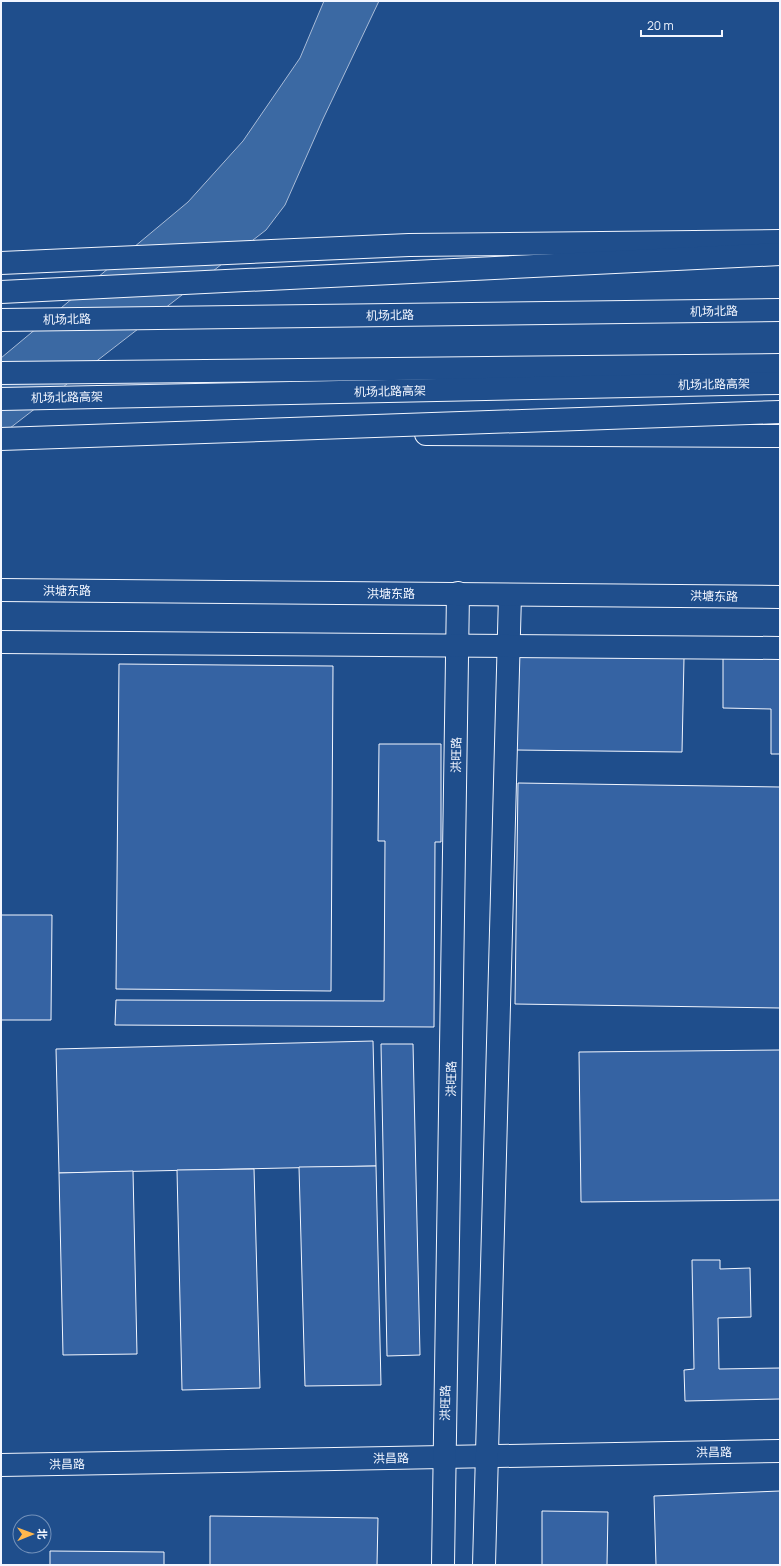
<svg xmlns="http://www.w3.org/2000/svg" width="781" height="1566" font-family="Manrope,'Noto Sans SC',sans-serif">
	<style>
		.water { fill: #3b69a3; stroke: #a8bbd7 }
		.building { fill: #3563a3; stroke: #f2f6ff }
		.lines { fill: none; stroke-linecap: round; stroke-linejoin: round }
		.minor-casing { stroke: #f2f6ff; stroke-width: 24 }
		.major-casing { stroke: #f2f6ff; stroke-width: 24 }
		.highway-casing { stroke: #f2f6ff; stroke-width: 24 }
		.minor { stroke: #1f4e8c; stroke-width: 22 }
		.major { stroke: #1f4e8c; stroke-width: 22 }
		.highway { stroke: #1f4e8c; stroke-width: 22 }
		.highway-bridge-casing { stroke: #f2f6ff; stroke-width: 24; stroke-linecap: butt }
		.highway-bridge { stroke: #1f4e8c; stroke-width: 22 }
		.labels { text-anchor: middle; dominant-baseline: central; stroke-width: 3; stroke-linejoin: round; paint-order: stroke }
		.street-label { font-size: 12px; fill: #f2f6ff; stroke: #1f4e8c }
	</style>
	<rect width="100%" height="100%" fill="#1f4e8c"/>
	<!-- water -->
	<path class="water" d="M324,1H379L323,119L285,205L266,230L1,435V358L188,202L243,141L300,58Z"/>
	<!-- building -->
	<g class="building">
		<path d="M517,656L684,658L682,752L516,750Z"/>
		<path d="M723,658H780V754H771V709L723,708Z"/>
		<path d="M119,664L333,666L331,991L116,989Z"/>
		<path d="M379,744H441V842H435L434,1027L115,1025L116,1000L384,1001L385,841H378Z"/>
		<path d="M518,783L780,787V1008L515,1004Z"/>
		<path d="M1,915H52L51,1020H1Z"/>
		<path d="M373,1041L376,1166L59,1173L56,1049Z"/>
		<path d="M381,1044H413L420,1355L387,1356Z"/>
		<path d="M780,1050V1200L581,1202L579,1052Z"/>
		<path d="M376,1166L381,1385L305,1386L299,1167Z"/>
		<path d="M254,1169L260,1388L182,1390L177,1170Z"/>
		<path d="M133,1171L137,1354L63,1355L59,1173Z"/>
		<path d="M692,1260H720V1269L750,1268L751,1317L718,1318L719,1369L780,1368V1399L685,1401L684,1370L694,1369Z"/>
		<path d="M780,1491V1565H656L654,1496Z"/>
		<path d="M542,1511L608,1512L607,1565H542Z"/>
		<path d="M210,1516L378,1518L377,1565H210Z"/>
		<path d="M50,1551L164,1552V1565H50Z"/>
	</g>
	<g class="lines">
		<!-- minor casing -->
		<g class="minor-casing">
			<g id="minor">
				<path d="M1,263L409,245L780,241"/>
				<path d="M1,1465L780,1451"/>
				<path d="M443,1565L458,593"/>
				<path d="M484,1565L510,595"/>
			</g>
		</g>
		<!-- major casing -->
		<g class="major-casing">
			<g id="major">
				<path d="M1,320L780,310"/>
				<path d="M426,434L780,436"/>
				<path d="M1,590L780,597"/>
				<path d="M1,642L780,648"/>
			</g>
		</g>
		<!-- highway casing -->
		<g class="highway-casing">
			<g id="highway">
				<path d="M1,292L780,254"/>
				<path d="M1,373L780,365"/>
				<path d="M1,399L780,383"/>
			</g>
		</g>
		<!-- minor -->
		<use href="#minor" class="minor"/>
		<!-- major -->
		<use href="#major" class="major"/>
		<!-- highway -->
		<use href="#highway" class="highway"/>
		<!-- highway-bridge casing -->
		<g class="highway-bridge-casing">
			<path id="highway-bridge" d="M1,439L780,412"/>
		</g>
		<!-- highway-bridge -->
		<use href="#highway-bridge" class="highway-bridge"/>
	</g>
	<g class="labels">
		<!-- street labels -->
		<g class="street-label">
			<text transform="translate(714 311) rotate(-1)">机场北路</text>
			<text transform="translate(390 315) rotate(-1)">机场北路</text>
			<text transform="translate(67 319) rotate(-1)">机场北路</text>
			<text transform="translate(714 384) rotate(-1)">机场北路高架</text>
			<text transform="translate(390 391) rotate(-1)">机场北路高架</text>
			<text transform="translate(67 397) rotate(-1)">机场北路高架</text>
			<text x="67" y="590">洪塘东路</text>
			<text x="391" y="593">洪塘东路</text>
			<text transform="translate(714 596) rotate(1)">洪塘东路</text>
			<text transform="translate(456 755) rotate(-89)">洪旺路</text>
			<text transform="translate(451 1079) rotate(-89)">洪旺路</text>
			<text transform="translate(445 1403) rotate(-89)">洪旺路</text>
			<text transform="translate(714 1452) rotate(-1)">洪昌路</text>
			<text transform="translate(391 1458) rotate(-1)">洪昌路</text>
			<text transform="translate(67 1464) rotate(-1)">洪昌路</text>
		</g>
	</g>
	<!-- border -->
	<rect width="781" height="1566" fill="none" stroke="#f2f6ff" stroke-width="4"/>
	<!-- north arrow -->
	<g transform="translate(32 1534) rotate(89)"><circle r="19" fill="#1f4e8c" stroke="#7391ba"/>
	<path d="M0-3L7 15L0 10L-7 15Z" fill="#ffb74d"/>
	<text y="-6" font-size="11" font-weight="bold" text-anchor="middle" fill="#f2f6ff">北</text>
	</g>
	<!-- scale -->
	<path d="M641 30v6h81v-6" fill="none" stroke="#f2f6ff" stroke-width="2"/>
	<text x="647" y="30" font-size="12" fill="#f2f6ff" stroke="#1f4e8c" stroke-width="3" paint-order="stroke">20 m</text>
</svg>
